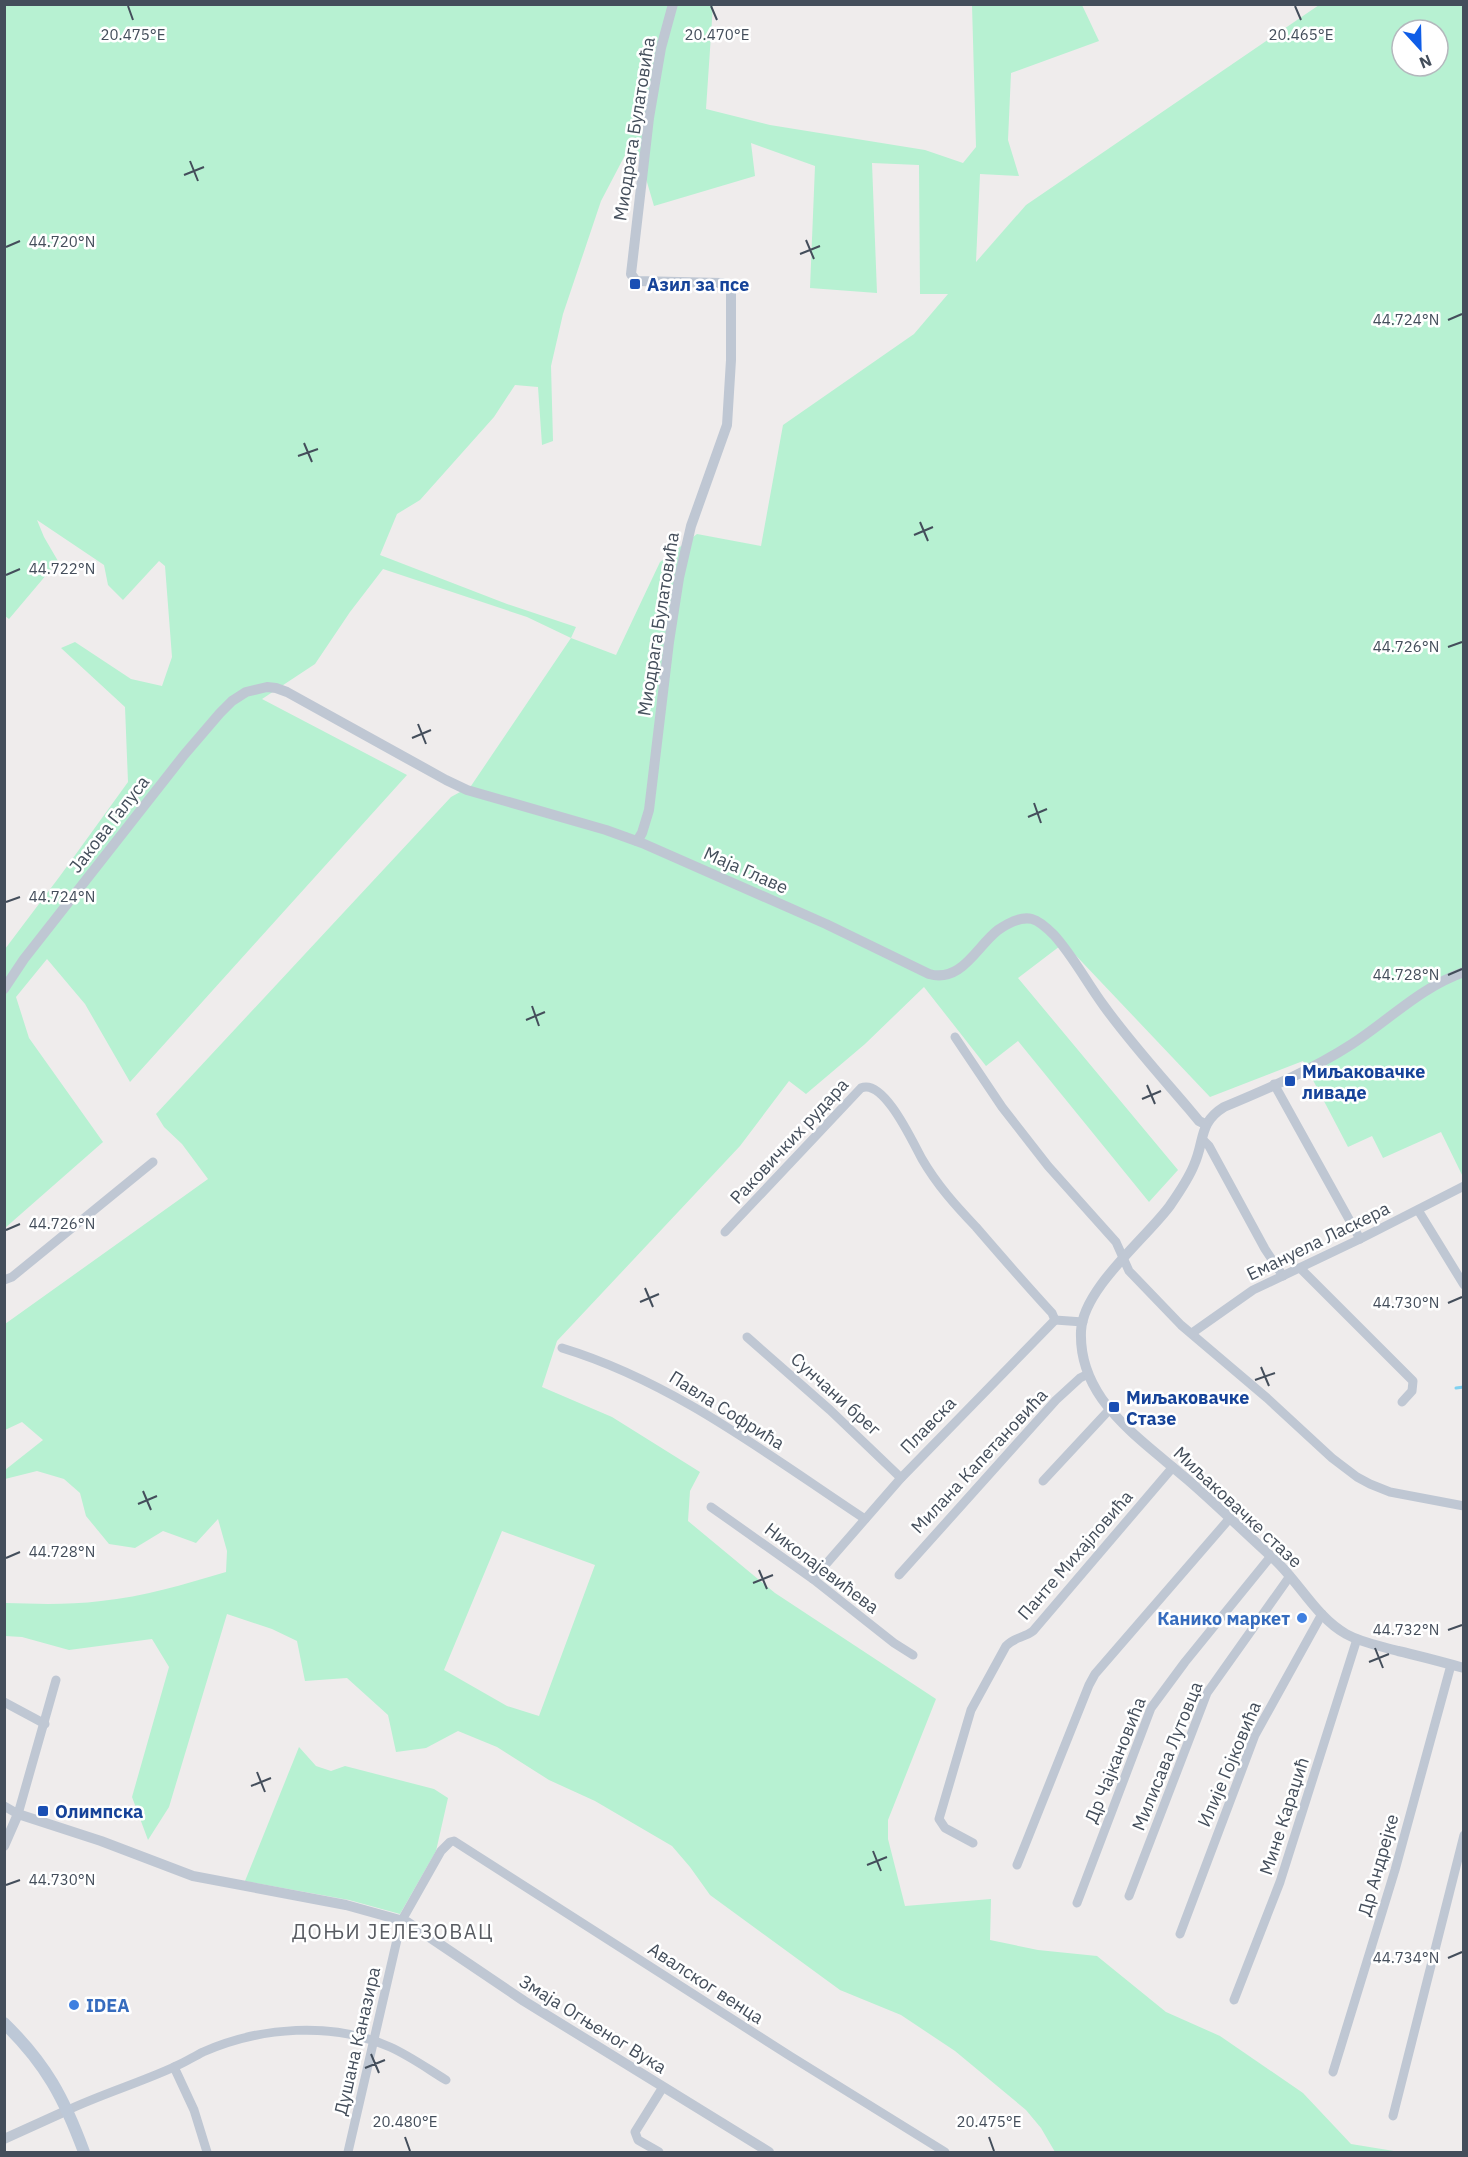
<svg xmlns="http://www.w3.org/2000/svg" width="1468" height="2157" font-family="'IBM Plex Sans',sans-serif">
	<style>
		.green { fill: #b7f1d2; fill-rule: evenodd }
		.lines { fill: none; stroke-linecap: round; stroke-linejoin: round }
		.stream { stroke: #81d1f0; stroke-width: 3 }
		.minor { stroke: #bfc7d3; stroke-width: 9 }
		.tertiary { stroke: #bfc7d3; stroke-width: 10 }
		.secondary { stroke: #bdc8d7; stroke-width: 12 }
		.ticks { fill: none; stroke: #444e5b; stroke-width: 2 }
		.transit-dot { fill: #1a4fb4; stroke: #fff; stroke-width: 2 }
		.shop-dot { fill: #3f7fe0; stroke: #fff; stroke-width: 2 }
		.labels { text-anchor: middle; dominant-baseline: central; stroke-width: 5; stroke-linejoin: round; paint-order: stroke }
		.street-label { font-size: 18px; fill: #444e5b; stroke: #fff }
		.transit-label { font-size: 18px; font-weight: bold; fill: #164399; stroke: #fff; text-anchor: start }
		.shop-label { font-size: 18px; font-weight: bold; fill: #366cbe; stroke: #fff; text-anchor: end }
		.neighbourhood-label { font-size: 20px; letter-spacing: 1.5px; fill: #595c62; stroke: #fff }
		.ticks-label { font-size: 15px; text-anchor: middle; fill: #444e5b; stroke: #fff; stroke-width: 5; stroke-linejoin: round; paint-order: stroke }
	</style>
	<rect width="100%" height="100%" fill="#efecec"/>
	<!-- green -->
	<g class="green">
		<path d="M5,5H713L706,109L770,125L925,150L963,163L976,147L972,5H1082L1099,41L1011,73L1008,140L1019,176L980,174L976,262L1026,205L1319,5H1463V1177L1441,1132L1383,1158L1372,1136L1348,1147L1303,1061L1210,1097L1064,943L1018,978L1178,1170L1149,1202L1018,1041L986,1066L924,987L865,1044L806,1094L789,1081L740,1146L557,1341L542,1387L612,1417L700,1472L690,1491L688,1521L775,1593L936,1699L888,1820V1839L905,1906L991,1899L990,1940L1038,1950L1097,1956L1166,2012L1220,2036L1303,2093L1351,2144L1400,2152H1055L1041,2128L1026,2110L955,2051L901,2015L840,1990L710,1895L690,1867L672,1846L595,1801L549,1780L497,1747L458,1731L426,1748L396,1752L388,1715L347,1678L305,1681L297,1641L272,1629L227,1614L169,1807L148,1840L132,1797L169,1667L152,1639L69,1650L22,1637L5,1636V1603C37,1604 69,1605 101,1601C143,1597 185,1584 226,1572L227,1551L218,1519L196,1543L163,1531L135,1548L109,1544L86,1516L80,1493L64,1479L37,1471L5,1479V1470L43,1440L22,1422L5,1430V1324L208,1179L182,1144L164,1127L156,1114L451,797L471,786L571,638L527,617L383,569L350,612L315,664L262,699L407,775L130,1082L85,1004L47,959L16,997L29,1038L103,1142L5,1228V949L60,876L128,782L125,707L61,648L75,642L131,679L162,686L172,657L165,566L159,561L123,600L108,585L104,565L37,520L44,537L58,561L9,619L5,616ZM1402,30H1438V66H1402ZM634,138L654,206L755,176L751,143L815,166L810,288L877,293L872,163L919,165L920,294H948L914,334L783,425L761,546L697,534L660,562L616,655L571,638L576,627L507,604L380,555L397,514L420,500L494,417L515,385L538,387L542,445L553,441L551,366L563,314L601,201ZM502,1531L595,1565L539,1716L507,1706L444,1670Z"/>
		<path d="M299,1747L316,1766L331,1771L345,1766L434,1789L448,1798L436,1851L400,1914L349,1900L245,1881Z"/>
	</g>
	<g class="lines">
		<!-- stream -->
		<path class="stream" d="M1456,1388L1464,1387"/>
		<!-- minor -->
		<g class="minor">
			<path d="M955,1037L1002,1107L1048,1166L1116,1242L1129,1271L1181,1325L1267,1398L1332,1458L1357,1477L1370,1484L1390,1492L1464,1506"/>
			<path d="M1274,1084L1360,1239"/>
			<path d="M1202,1139L1209,1146L1265,1249L1283,1276"/>
			<path d="M1418,1210L1464,1285"/>
			<path d="M725,1232L861,1088C884,1078 913,1143 922,1159C937,1185 956,1206 976,1227C1001,1256 1026,1285 1052,1313L1055,1320"/>
			<path d="M1300,1268L1413,1381L1412,1391L1402,1402"/>
			<path d="M4,1280L12,1277L153,1162"/>
			<path d="M1055,1320L1083,1322"/>
			<path d="M1192,1333L1253,1290L1360,1239L1464,1186"/>
			<path d="M747,1337L830,1410L901,1478"/>
			<path d="M562,1348C674,1382 768,1455 865,1519"/>
			<path d="M1043,1481L1110,1409"/>
			<path d="M711,1507L813,1579L894,1643L913,1655"/>
			<path d="M899,1575L1056,1400L1080,1378L1088,1374"/>
			<path d="M813,1579L901,1478L1055,1320"/>
			<path d="M4,1702L45,1724"/>
			<path d="M4,1806L18,1814L56,1680"/>
			<path d="M973,1843L945,1828L939,1819L971,1710L1006,1646C1014,1637 1024,1638 1033,1631L1173,1467"/>
			<path d="M1017,1865L1089,1685L1095,1674L1230,1518"/>
			<path d="M1129,1896L1207,1693L1290,1576"/>
			<path d="M1077,1903L1151,1708L1185,1662L1271,1556"/>
			<path d="M1180,1934L1255,1735L1322,1614"/>
			<path d="M1234,2000L1280,1882L1357,1639"/>
			<path d="M174,2067L194,2110L207,2152"/>
			<path d="M1333,2072L1395,1870L1451,1665"/>
			<path d="M68,2110C102,2094 139,2083 174,2067C184,2063 193,2057 203,2052C260,2027 332,2021 390,2047C410,2056 428,2069 446,2080"/>
			<path d="M1393,2116L1464,1835"/>
			<path d="M348,2152L399,1931L402,1920L441,1851L450,1842L454,1841L790,2056L945,2152"/>
			<path d="M659,2152L638,2140L635,2132L663,2087"/>
		</g>
		<!-- tertiary -->
		<g class="tertiary">
			<path d="M637,841L642,833L649,810L669,642L679,578L691,526L727,425L731,360V293L729,287L722,283L636,281L631,274L649,118L661,48L673,4"/>
			<path d="M1464,972C1421,987 1389,1020 1352,1044C1312,1070 1267,1089 1224,1107C1198,1123 1205,1141 1194,1165C1188,1180 1178,1194 1169,1207C1144,1240 1083,1289 1081,1331C1080,1356 1088,1379 1102,1399C1125,1431 1158,1454 1188,1480C1217,1505 1245,1533 1274,1559C1299,1582 1316,1617 1346,1634C1362,1643 1381,1646 1398,1651C1420,1656 1442,1662 1464,1668"/>
			<path d="M4,989L24,959L184,755L220,713L232,701L246,692L267,687L276,688L287,692L446,780L467,790L606,830L642,843L826,924L929,974C962,983 976,947 998,930C1007,924 1020,916 1032,919C1040,921 1048,929 1054,935C1073,956 1087,983 1104,1006C1130,1042 1160,1075 1189,1109L1199,1121L1205,1124"/>
			<path d="M4,1846L18,1814L101,1841L193,1876L346,1905L407,1922L524,2001L769,2152"/>
			<path d="M4,2139L68,2110"/>
		</g>
		<!-- secondary -->
		<path class="secondary" d="M4,2023C46,2064 64,2098 84,2152"/>
	</g>
	<!-- ticks -->
	<path class="ticks" d="M128,6L133,20M711,6L717,20M1295,6L1301,20M190,161L198,181M184,175L204,167M806,240L814,259M6,247L20,241M800,254L820,246M1448,320L1462,314M304,443L312,462M298,456L318,449M920,522L928,541M914,535L933,527M6,575L20,569M1448,647L1462,642M418,724L426,744M412,738L431,730M1034,803L1041,823M1028,817L1047,809M6,902L20,897M1448,975L1462,969M532,1006L539,1026M526,1020L545,1012M1147,1085L1155,1104M1142,1099L1161,1091M6,1230L20,1224M645,1288L653,1307M640,1302L659,1294M1448,1303L1462,1297M1261,1367L1269,1386M1255,1380L1275,1373M143,1491L151,1510M138,1504L157,1496M6,1558L20,1552M759,1570L767,1589M753,1583L773,1575M1448,1630L1462,1625M1375,1648L1383,1668M1369,1662L1389,1654M257,1772L265,1792M251,1786L271,1778M873,1851L881,1871M867,1865L887,1857M6,1885L20,1880M1448,1958L1462,1952M371,2054L379,2073M365,2068L385,2060M405,2137L410,2151M989,2137L994,2151"/>
	<!-- markers -->
	<g class="transit-dot">
		<rect x="629" y="278" width="12" height="12" rx="3"/>
		<rect x="1284" y="1075" width="12" height="12" rx="3"/>
		<rect x="1108" y="1401" width="12" height="12" rx="3"/>
		<rect x="37" y="1805" width="12" height="12" rx="3"/>
	</g>
	<g class="shop-dot">
		<circle cx="1302" cy="1618" r="6"/>
		<circle cx="74" cy="2005" r="6"/>
	</g>
	<g class="labels">
		<!-- street labels -->
		<g class="street-label">
			<text transform="translate(634 129) rotate(-81)">Миодрага Булатовића</text>
			<text transform="translate(658 624) rotate(-81)">Миодрага Булатовића</text>
			<text transform="translate(109 824) rotate(-52)">Јакова Галуса</text>
			<text transform="translate(746 870) rotate(24)">Маја Главе</text>
			<text transform="translate(789 1141) rotate(-47)">Раковичких рудара</text>
			<text transform="translate(1318 1241) rotate(-26)">Емануела Ласкера</text>
			<text transform="translate(836 1394) rotate(42)">Сунчани брег</text>
			<text transform="translate(727 1410) rotate(32)">Павла Софрића</text>
			<text transform="translate(928 1425) rotate(-46)">Плавска</text>
			<text transform="translate(979 1461) rotate(-47)">Милана Капетановића</text>
			<text transform="translate(1238 1507) rotate(43)">Миљаковачке стазе</text>
			<text transform="translate(1075 1555) rotate(-49)">Панте Михајловића</text>
			<text transform="translate(822 1568) rotate(37)">Николајевићева</text>
			<text transform="translate(1167 1756) rotate(-68)">Милисава Лутовца</text>
			<text transform="translate(1115 1760) rotate(-68)">Др Чајкановића</text>
			<text transform="translate(1229 1764) rotate(-67)">Илије Гојковића</text>
			<text transform="translate(1284 1816) rotate(-72)">Мине Караџић</text>
			<text transform="translate(1378 1865) rotate(-74)">Др Андрејке</text>
			<text transform="translate(706 1983) rotate(33)">Авалског венца</text>
			<text transform="translate(593 2024) rotate(32)">Змаја Огњеног Вука</text>
			<text transform="translate(357 2041) rotate(-77)">Душана Каназира</text>
		</g>
		<!-- transit labels -->
		<g class="transit-label">
			<text x="647" y="284">Азил за псе</text>
			<text x="1302" y="1071">Миљаковачке<tspan x="1302" dy="21">ливаде</tspan></text>
			<text x="1126" y="1397">Миљаковачке<tspan x="1126" dy="21">Стазе</tspan></text>
			<text x="55" y="1811">Олимпска</text>
		</g>
		<!-- shop labels -->
		<g class="shop-label">
			<text x="1290" y="1618">Канико маркет</text>
			<text x="86" y="2005" text-anchor="start">IDEA</text>
		</g>
		<!-- neighbourhood labels -->
		<g class="neighbourhood-label">
			<text x="393" y="1931">ДОЊИ ЈЕЛЕЗОВАЦ</text>
		</g>
	</g>
	<g class="ticks-label">
		<text x="133" y="40">20.475°E</text>
		<text x="717" y="40">20.470°E</text>
		<text x="1301" y="40">20.465°E</text>
		<text x="62" y="247">44.720°N</text>
		<text x="1406" y="325">44.724°N</text>
		<text x="62" y="574">44.722°N</text>
		<text x="1406" y="652">44.726°N</text>
		<text x="62" y="902">44.724°N</text>
		<text x="1406" y="980">44.728°N</text>
		<text x="62" y="1229">44.726°N</text>
		<text x="1406" y="1308">44.730°N</text>
		<text x="62" y="1557">44.728°N</text>
		<text x="1406" y="1635">44.732°N</text>
		<text x="62" y="1885">44.730°N</text>
		<text x="1406" y="1963">44.734°N</text>
		<text x="405" y="2127">20.480°E</text>
		<text x="989" y="2127">20.475°E</text>
	</g>
	<!-- border -->
	<rect width="1468" height="2157" fill="none" stroke="#444e5b" stroke-width="12"/>
	<!-- north arrow -->
	<g transform="translate(1420 48) rotate(158)"><circle r="28" fill="#ffffff" stroke="#b4b8bd" stroke-width="1.5"/>
	<path d="M0-4.5L10 22L0 15L-10 22Z" fill="#0f5de7"/>
	<text y="-9" font-size="16" font-weight="bold" text-anchor="middle" fill="#444e5b">N</text>
	</g>
</svg>
